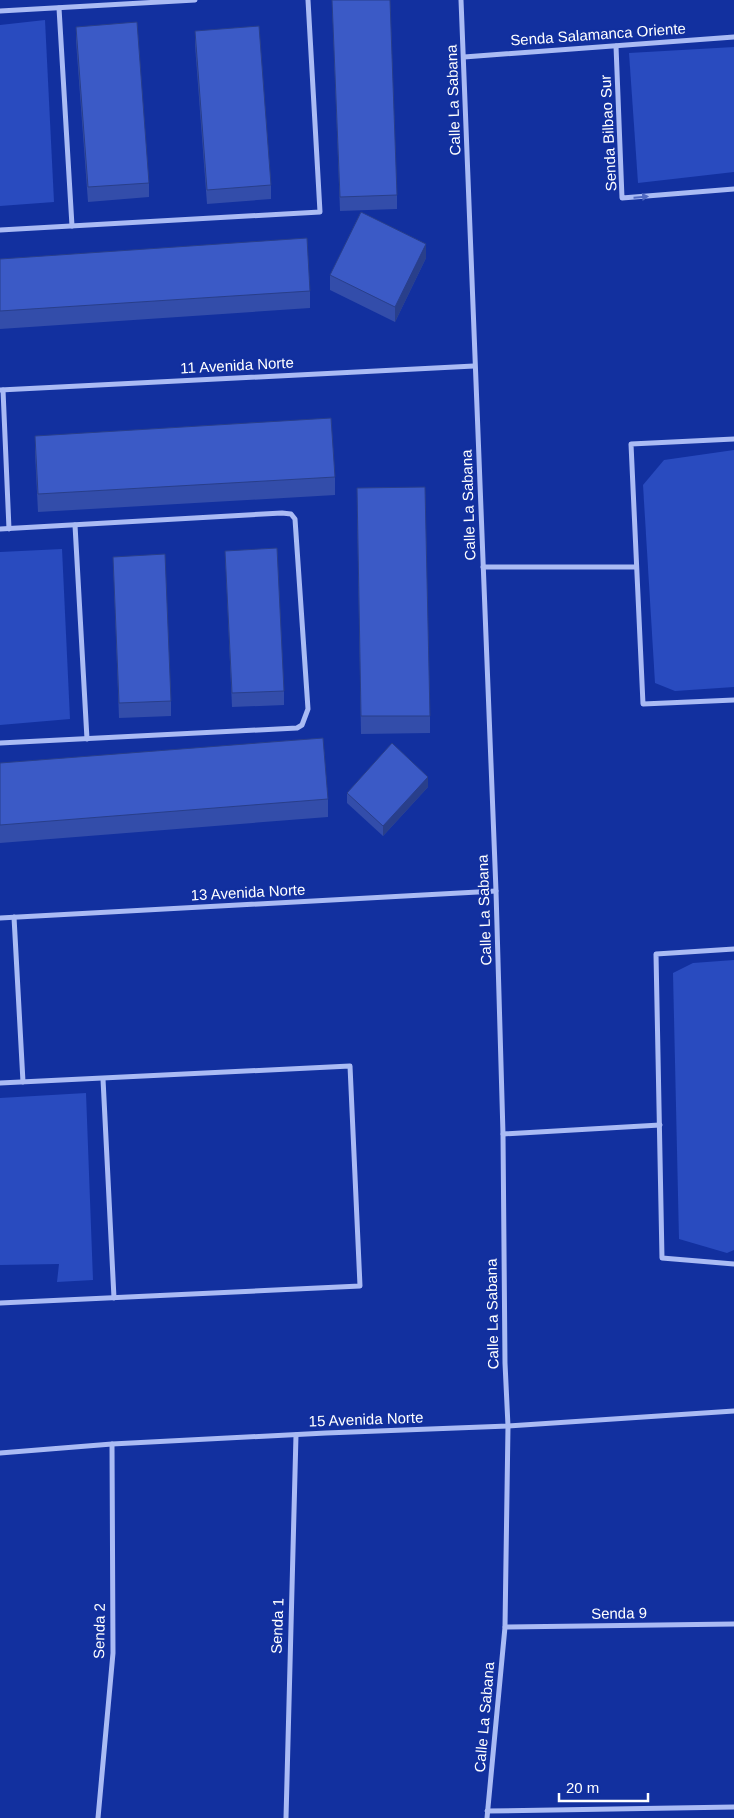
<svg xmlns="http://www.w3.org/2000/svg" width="734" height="1818" font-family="Arial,sans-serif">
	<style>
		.green { fill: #294bbf }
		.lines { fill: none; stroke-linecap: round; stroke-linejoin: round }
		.minor { stroke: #aabbf4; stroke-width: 5 }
		.wall { fill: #334daa }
		.shaded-wall { fill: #293f8b }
		.building { fill: #3b5ac6; stroke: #293f8b }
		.oneway { fill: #4f68c1 }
		.labels { text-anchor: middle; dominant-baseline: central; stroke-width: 4; stroke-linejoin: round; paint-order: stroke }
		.street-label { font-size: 15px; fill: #fff; stroke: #12309f }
	</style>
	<rect width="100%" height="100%" fill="#12309f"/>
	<!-- green -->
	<g class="green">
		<path d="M45,20L54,202L0,206V25Z"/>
		<path d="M734,47V172L638,183L629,53Z"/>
		<path d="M734,450V687L675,691L655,683L643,485L664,460Z"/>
		<path d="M62,549L70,719L0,725V552Z"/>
		<path d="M734,960V1250L727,1253L679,1239L673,973L693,963Z"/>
		<path d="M86,1093L93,1280L57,1282L59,1264L0,1265V1098Z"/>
	</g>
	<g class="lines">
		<!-- minor -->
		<g class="minor">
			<path d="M461,0L496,891L503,1134L505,1363L508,1426L505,1627L487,1818"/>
			<path d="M59,8L72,226"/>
			<path d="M0,11L195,0"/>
			<path d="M616,46L622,198L734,189"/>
			<path d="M464,57L734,37"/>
			<path d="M0,230L320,212L308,0"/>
			<path d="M0,390L474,366"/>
			<path d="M3,390L9,529"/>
			<path d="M734,439L631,444L643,704L734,700"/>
			<path d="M75,525L87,739"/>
			<path d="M0,529L282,513L291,514L295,519L308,709L302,725L297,728L0,743"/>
			<path d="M483,567H636"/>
			<path d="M14,917L23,1082"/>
			<path d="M0,918L496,891"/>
			<path d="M734,949L656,954L662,1258L734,1264"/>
			<path d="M103,1079L114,1298"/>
			<path d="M0,1083L350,1066L360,1286L0,1303"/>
			<path d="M503,1134L660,1125"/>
			<path d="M0,1453L112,1444L326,1433L508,1426L734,1411"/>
			<path d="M505,1627L734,1624"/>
			<path d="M487,1811L734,1807"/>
			<path d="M98,1818L113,1653L112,1444"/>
			<path d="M286,1818L296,1435"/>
		</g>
	</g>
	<!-- wall -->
	<g class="wall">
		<path d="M332,0L397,195V209L340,211Z"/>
		<path d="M76,27L149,183V197L88,202L76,41Z"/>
		<path d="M195,31L271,185V199L207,204L195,45Z"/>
		<path d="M426,258L395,322L330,290V275Z"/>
		<path d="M0,259L310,291V308L0,329Z"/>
		<path d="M35,436L335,477V495L38,512L35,453Z"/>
		<path d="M357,506L430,716V733L361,734Z"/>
		<path d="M225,551L284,691V705L232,707Z"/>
		<path d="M113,557L171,701V716L119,718Z"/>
		<path d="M0,763L328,799V817L0,843Z"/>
		<path d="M428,787L383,836L347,803V793Z"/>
	</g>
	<!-- shaded-wall -->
	<g class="shaded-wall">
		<path d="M426,244V258L395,322V307Z"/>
		<path d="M428,777V787L383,836V826Z"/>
	</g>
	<!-- building -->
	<g class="building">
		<path d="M332,0H390L397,195L340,197Z"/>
		<path d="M137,22L149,183L88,187L76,27Z"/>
		<path d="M259,26L271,185L207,190L195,31Z"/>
		<path d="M361,212L426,244L395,307L330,275Z"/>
		<path d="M307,238L310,291L0,311V259Z"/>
		<path d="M331,418L335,477L38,494L35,436Z"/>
		<path d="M425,487L430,716H361L357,488Z"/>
		<path d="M277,548L284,691L232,693L225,551Z"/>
		<path d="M165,554L171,701L119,703L113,557Z"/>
		<path d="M323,738L328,799L0,825V763Z"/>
		<path d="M392,743L428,777L383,826L347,793Z"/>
	</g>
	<!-- one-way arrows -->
	<defs><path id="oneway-solid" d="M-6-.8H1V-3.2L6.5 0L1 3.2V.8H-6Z" transform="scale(1.25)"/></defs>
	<use class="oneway" href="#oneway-solid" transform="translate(641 197) rotate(-5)"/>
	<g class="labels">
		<!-- street labels -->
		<g class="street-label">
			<text transform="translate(598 34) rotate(-4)">Senda Salamanca Oriente</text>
			<text transform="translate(453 100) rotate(-92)">Calle La Sabana</text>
			<text transform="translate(608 133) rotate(-93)">Senda Bilbao Sur</text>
			<text transform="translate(237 365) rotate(-3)">11 Avenida Norte</text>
			<text transform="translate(468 505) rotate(-92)">Calle La Sabana</text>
			<text transform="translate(248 892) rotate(-3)">13 Avenida Norte</text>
			<text transform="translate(484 910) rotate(-92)">Calle La Sabana</text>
			<text transform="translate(492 1314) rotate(-91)">Calle La Sabana</text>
			<text transform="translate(366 1419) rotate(-2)">15 Avenida Norte</text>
			<text transform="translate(619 1613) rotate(-1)">Senda 9</text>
			<text transform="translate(277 1626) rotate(-88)">Senda 1</text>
			<text transform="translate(99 1631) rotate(-89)">Senda 2</text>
			<text transform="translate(484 1717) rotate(-85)">Calle La Sabana</text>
		</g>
	</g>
	<!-- scale -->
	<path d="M559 1793v8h89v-8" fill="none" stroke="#ffffff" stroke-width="2.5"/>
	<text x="566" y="1793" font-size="15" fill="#ffffff" stroke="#12309f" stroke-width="4" paint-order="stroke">20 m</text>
</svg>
